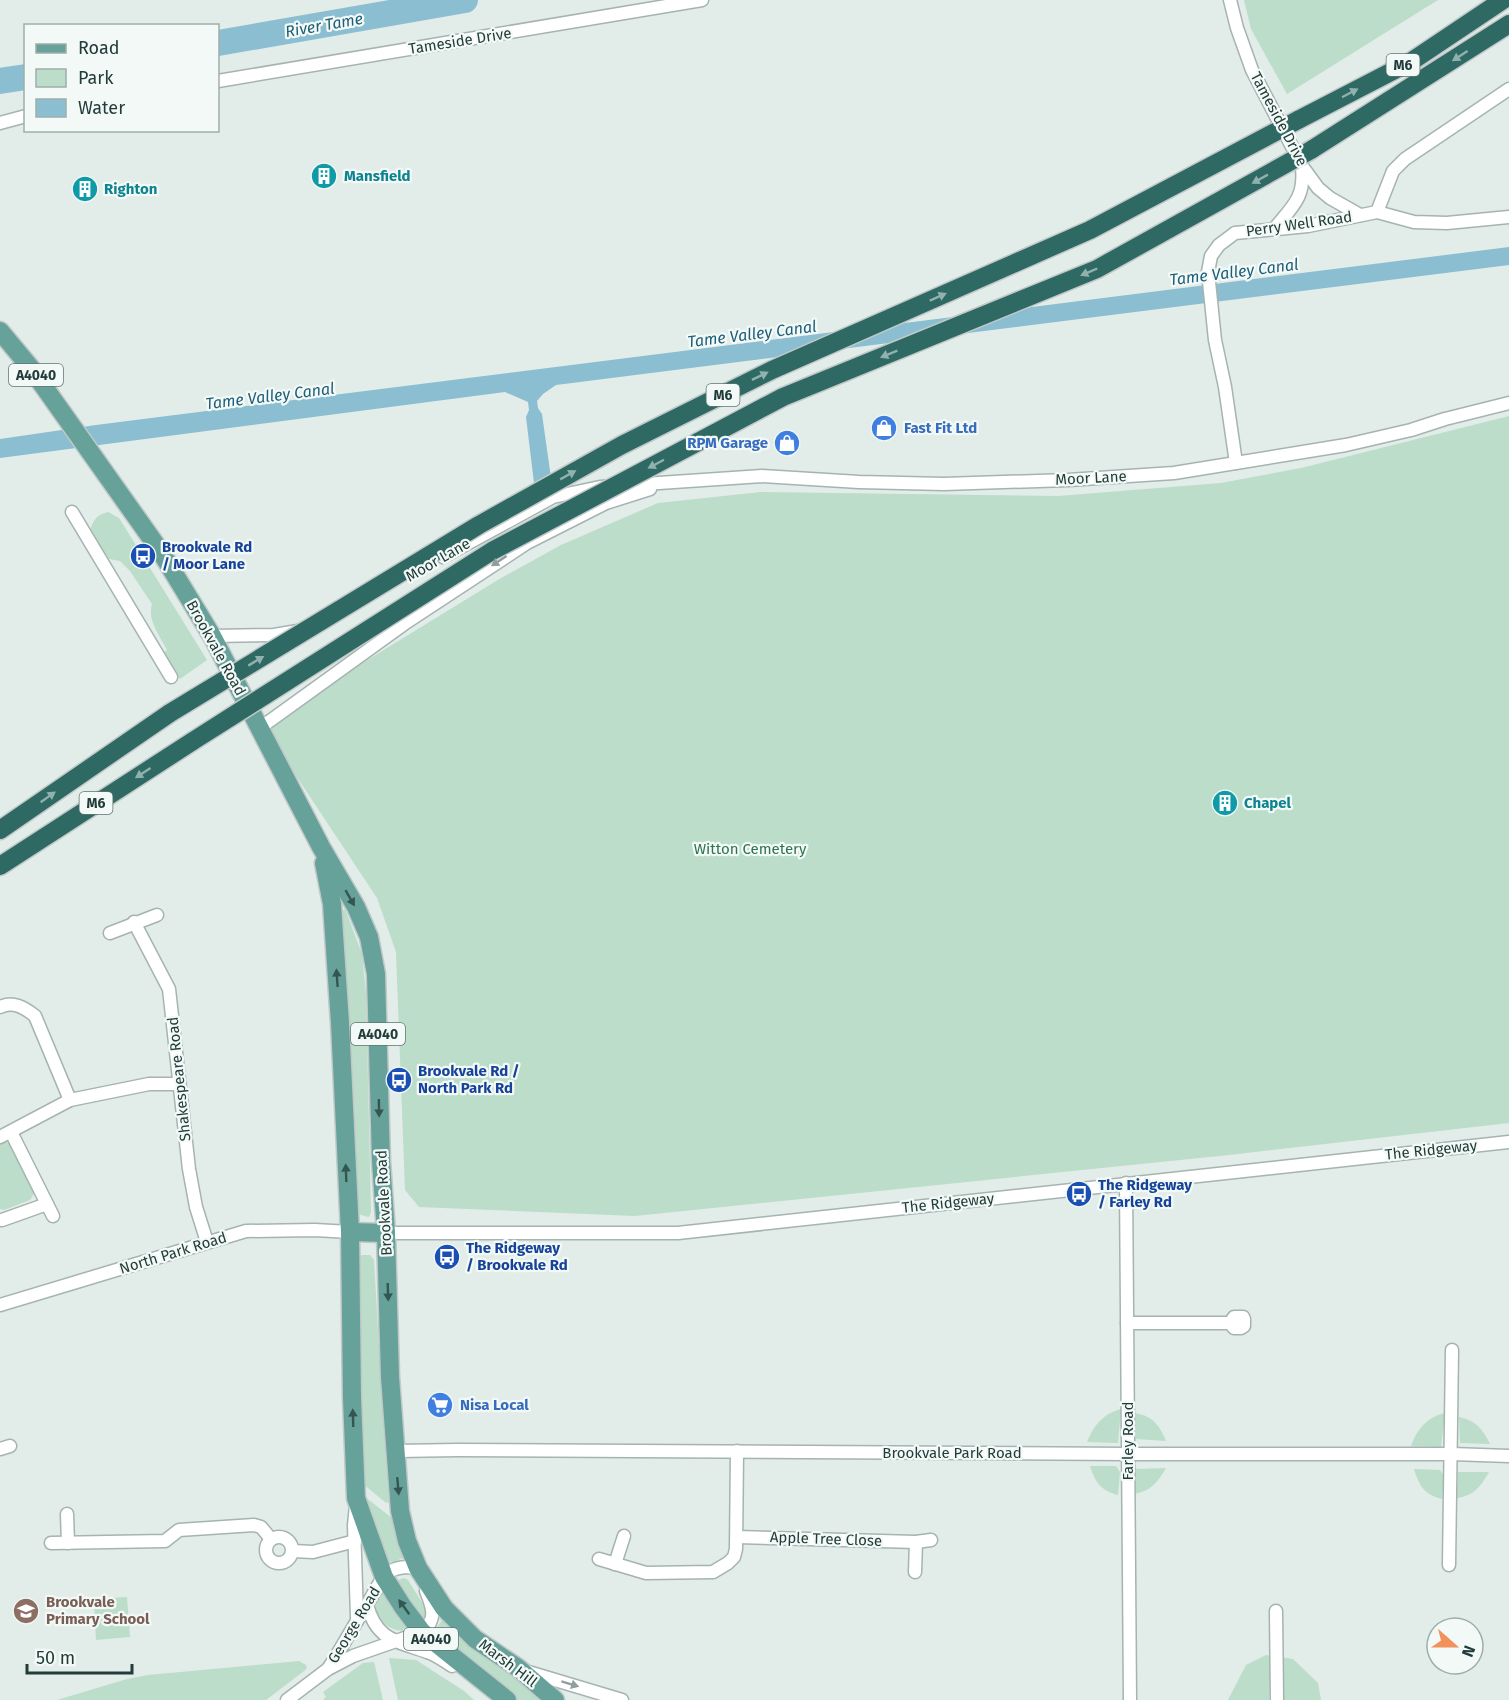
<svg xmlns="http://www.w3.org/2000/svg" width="1509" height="1700" font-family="'Fira Sans',sans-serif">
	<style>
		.green { fill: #bbddc9 }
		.water { fill: #8bbed1 }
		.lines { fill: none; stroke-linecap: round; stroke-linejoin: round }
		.river { stroke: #8bbed1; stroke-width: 26 }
		.street-casing { stroke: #a5b4b1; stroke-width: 15 }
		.primary-casing { stroke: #c1c9c8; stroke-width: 21 }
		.highway-casing { stroke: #c1c9c8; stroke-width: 21 }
		.street { stroke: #fff; stroke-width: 12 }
		.primary { stroke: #67a29a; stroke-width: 18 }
		.highway { stroke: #2e6964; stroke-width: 18 }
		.highway-bridge-casing { stroke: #c1c9c8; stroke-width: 21; stroke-linecap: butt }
		.highway-bridge { stroke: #2e6964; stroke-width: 18 }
		.oneway { fill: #90b1ae }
		.oneway2 { fill: #909e9c }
		.oneway3 { fill: #335651 }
		.labels { text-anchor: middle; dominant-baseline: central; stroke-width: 4.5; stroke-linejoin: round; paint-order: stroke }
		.shield { fill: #f3f9f7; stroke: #617572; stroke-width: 1.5 }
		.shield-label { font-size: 14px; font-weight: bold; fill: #223d39 }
		.street-label { font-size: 15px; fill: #223d39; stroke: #f3f9f7 }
		.culture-label { font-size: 15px; font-weight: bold; fill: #0d838f; stroke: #f3f9f7; text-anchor: start }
		.shop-label { font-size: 15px; font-weight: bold; fill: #366cbe; stroke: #f3f9f7; text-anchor: start }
		.transit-label { font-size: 15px; font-weight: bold; fill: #164399; stroke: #f3f9f7; text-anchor: start }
		.park-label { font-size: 15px; fill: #2d7451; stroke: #f3f9f7 }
		.education-label { font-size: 15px; font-weight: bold; fill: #785e54; stroke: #f3f9f7; text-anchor: start }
		.water-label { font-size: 16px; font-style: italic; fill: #1d5e79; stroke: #f3f9f7 }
	</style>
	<rect width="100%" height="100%" fill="#e2ece9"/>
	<!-- green -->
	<g class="green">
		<path d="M1244,0H1438L1287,94L1251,29Z"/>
		<path d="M1509,416V1123L1229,1155L635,1216L419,1207L405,1190L396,952L377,898L265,729L307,697L501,578L561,545L658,503L761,492L1058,496L1221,483L1301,468Z"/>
		<path d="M108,512L119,518L207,660L180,679L163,653L167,650C160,636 147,620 152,604L130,571L120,561L109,559L90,530C94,519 97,515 108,512Z"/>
		<path d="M345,909L362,954L366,994L371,1212L369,1217L357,1214L354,1209L342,911Z"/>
		<path d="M3,1142L11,1143L35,1192L30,1200L4,1210L0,1209V1143Z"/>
		<path d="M362,1255H370L374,1260L384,1435L389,1503L385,1502L363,1484L357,1259Z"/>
		<path d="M1121,1409L1118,1443L1087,1442C1093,1426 1104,1413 1121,1409Z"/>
		<path d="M1135,1413C1153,1416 1159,1425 1166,1441L1136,1439Z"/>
		<path d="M1445,1413L1441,1447L1411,1446C1417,1429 1427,1417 1445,1413Z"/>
		<path d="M1459,1417C1475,1420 1483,1429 1490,1444L1460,1443Z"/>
		<path d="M1090,1466H1116L1120,1472L1118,1495C1101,1491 1095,1482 1090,1466Z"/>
		<path d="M1166,1468C1157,1483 1151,1491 1133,1494L1135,1469Z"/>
		<path d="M1414,1469L1440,1470L1444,1476L1442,1499C1425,1495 1419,1486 1414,1469Z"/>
		<path d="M1458,1472H1489C1480,1487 1475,1495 1457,1498Z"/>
		<path d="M365,1497L392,1518L403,1558L393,1562L385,1561Z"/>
		<path d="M404,1578L408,1580L428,1612L424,1619L417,1617L395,1581Z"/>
		<path d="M381,1593H384L408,1624L402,1631C387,1629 382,1622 374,1611Z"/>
		<path d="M127,1597L130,1637L96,1640L94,1599Z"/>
		<path d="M443,1619L540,1700H515L432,1634Z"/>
		<path d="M1266,1655L1271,1656L1269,1700H1228L1246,1665Z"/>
		<path d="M1281,1657L1293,1659L1318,1683L1321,1700H1281Z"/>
		<path d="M389,1658L416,1660L464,1691L474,1700H398Z"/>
		<path d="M299,1661L306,1665L307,1668L304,1671L266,1700H57L127,1679L148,1675Z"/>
		<path d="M374,1662L383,1700H323L326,1697L323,1692L363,1663Z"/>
	</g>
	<!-- water -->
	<path class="water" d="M1509,247V265L556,385L543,394L537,401L538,408L542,414L551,478L534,483L526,417L529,410L528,402L505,392L0,458V439L96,425Z"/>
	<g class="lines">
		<!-- river -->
		<g class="river">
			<path d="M218,43L465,0"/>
			<path d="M0,81L26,77"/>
		</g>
		<!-- street casing -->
		<g class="street-casing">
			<g id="street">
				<path d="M1230,0L1237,28L1252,70L1302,166L1318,188L1330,198L1360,215"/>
				<path d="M218,81L702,0"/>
				<path d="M0,123L26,116"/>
				<path d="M1377,212L1393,171L1405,159L1509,89"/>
				<path d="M1275,228C1293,206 1305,197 1302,168"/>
				<path d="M1236,463L1225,387L1215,340L1208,272L1211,256L1219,245L1235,233L1308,226L1377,212L1414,222L1447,223L1509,217"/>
				<path d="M72,512L171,677"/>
				<path d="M443,557L553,497L600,487L762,476L859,482L944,484L1068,480L1174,473L1346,445L1411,430L1445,419L1509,403"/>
				<path d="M212,636L274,635L298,631"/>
				<path d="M260,728L407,622L527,543L606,503L650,489"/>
				<path d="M134,922L169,989L189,1169L196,1207L207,1242"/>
				<path d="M110,933L157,915"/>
				<path d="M0,1007C13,1001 24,1007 35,1016L70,1100"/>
				<path d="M11,1132L53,1216"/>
				<path d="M0,1137L70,1100L149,1084H179"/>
				<path d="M1126,1183L1130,1700"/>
				<path d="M2,1220L47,1204"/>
				<path d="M386,1233H678L1509,1142"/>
				<path d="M0,1305L246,1231L315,1230L350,1232"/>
				<path d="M1127,1323H1230L1234,1317H1243L1244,1319V1326L1241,1328H1234L1230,1323"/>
				<path d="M0,1449L10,1446"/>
				<path d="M396,1451L458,1450L1128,1454H1452L1509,1456"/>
				<path d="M356,1505L354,1525L357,1617"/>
				<path d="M67,1514L68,1543"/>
				<circle cx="279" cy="1550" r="13"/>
				<path d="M737,1537L916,1542L931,1540"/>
				<path d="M51,1543L165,1541L179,1530L254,1525L261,1527L271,1539"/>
				<path d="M293,1551L313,1552L355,1541"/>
				<path d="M599,1559L646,1573L713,1572L728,1563L734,1557L736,1549L737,1451"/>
				<path d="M615,1564L624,1536"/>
				<path d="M1449,1565L1452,1350"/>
				<path d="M915,1572L916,1542"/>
				<path d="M367,1605C377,1641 397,1641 427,1652C437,1655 444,1661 452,1666"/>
				<path d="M1276,1611L1277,1700"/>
				<path d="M328,1669C342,1648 353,1626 367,1605C374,1594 379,1579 391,1571C399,1566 409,1567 418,1568L420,1574"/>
				<path d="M525,1671L622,1700"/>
				<path d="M287,1700L328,1669L353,1656L422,1632C438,1620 432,1606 426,1591"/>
			</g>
		</g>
		<!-- primary casing -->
		<g class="primary-casing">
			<g id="primary">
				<path d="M0,331L30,367L161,552L212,636L321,847L356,907L369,937L376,974L381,1161L386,1233L390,1377L400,1511L407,1541L418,1568L444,1608L475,1639L518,1668L555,1700"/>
				<path d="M324,863L332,904L340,1023L350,1232L352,1398L356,1498L384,1577L403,1607L422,1632L507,1700"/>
				<path d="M350,1232L386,1233"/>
			</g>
		</g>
		<!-- highway casing -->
		<g class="highway-casing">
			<g id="highway">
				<path d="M1298,120L1412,61L1503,0"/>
				<path d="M1311,150L1509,24"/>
				<path d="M0,830L170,713"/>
				<path d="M0,866L193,741"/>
			</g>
		</g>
		<!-- street -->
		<use href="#street" class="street"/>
		<!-- primary -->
		<use href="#primary" class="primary"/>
		<!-- highway -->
		<use href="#highway" class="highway"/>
		<!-- highway-bridge casing -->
		<g class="highway-bridge-casing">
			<g id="highway-bridge">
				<path d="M170,713L479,525L622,445L772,370L1090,230L1298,120"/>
				<path d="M193,741L492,551L783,397L1097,269L1311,150"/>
			</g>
		</g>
		<!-- highway-bridge -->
		<use href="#highway-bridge" class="highway-bridge"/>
	</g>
	<!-- one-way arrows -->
	<defs><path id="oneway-solid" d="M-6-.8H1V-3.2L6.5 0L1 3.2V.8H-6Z" transform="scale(1.5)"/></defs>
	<g class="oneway">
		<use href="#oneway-solid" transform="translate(1460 56) rotate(147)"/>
		<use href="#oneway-solid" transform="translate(1350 93) rotate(-28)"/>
		<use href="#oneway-solid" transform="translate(1260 179) rotate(151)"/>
		<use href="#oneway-solid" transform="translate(1089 272) rotate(157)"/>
		<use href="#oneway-solid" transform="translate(938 297) rotate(-24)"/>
		<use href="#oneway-solid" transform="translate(889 354) rotate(158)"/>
		<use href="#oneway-solid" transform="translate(760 376) rotate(-26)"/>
		<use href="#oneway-solid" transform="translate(656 464) rotate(152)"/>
		<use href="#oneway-solid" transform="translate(568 475) rotate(-29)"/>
		<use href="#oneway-solid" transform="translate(256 661) rotate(-31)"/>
		<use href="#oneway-solid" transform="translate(143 773) rotate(147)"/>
		<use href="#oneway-solid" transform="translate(48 797) rotate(-35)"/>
	</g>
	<g class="oneway2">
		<use href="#oneway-solid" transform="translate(499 561) rotate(147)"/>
		<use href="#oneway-solid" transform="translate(570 1684) rotate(17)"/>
	</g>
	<g class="oneway3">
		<use href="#oneway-solid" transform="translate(350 898) rotate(60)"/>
		<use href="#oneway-solid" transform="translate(337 978) rotate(-94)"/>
		<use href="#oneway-solid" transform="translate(379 1108) rotate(89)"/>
		<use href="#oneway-solid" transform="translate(346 1173) rotate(-92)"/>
		<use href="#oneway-solid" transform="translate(388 1292) rotate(88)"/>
		<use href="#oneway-solid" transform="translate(353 1418) rotate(-92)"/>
		<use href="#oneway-solid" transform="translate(398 1486) rotate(85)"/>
		<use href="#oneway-solid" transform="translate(404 1607) rotate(-126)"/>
	</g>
	<!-- icons -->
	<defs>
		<g id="building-disc" transform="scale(1.35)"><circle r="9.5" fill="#0f9aa8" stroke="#f3f9f7"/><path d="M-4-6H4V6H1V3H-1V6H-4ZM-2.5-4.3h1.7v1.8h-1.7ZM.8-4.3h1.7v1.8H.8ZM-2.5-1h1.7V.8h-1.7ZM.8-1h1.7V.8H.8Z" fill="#fff"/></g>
		<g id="shop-disc" transform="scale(1.35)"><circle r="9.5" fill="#3f7fe0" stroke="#f3f9f7"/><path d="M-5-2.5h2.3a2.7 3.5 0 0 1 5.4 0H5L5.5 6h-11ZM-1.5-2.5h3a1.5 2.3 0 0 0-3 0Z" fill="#fff"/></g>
		<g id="bus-disc" transform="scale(1.35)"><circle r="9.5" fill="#1a4fb4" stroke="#f3f9f7"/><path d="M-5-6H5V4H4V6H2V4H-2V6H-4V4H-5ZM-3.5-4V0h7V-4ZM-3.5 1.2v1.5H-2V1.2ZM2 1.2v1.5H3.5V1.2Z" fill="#fff"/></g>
		<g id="supermarket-disc" transform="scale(1.35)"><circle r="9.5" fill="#3f7fe0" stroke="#f3f9f7"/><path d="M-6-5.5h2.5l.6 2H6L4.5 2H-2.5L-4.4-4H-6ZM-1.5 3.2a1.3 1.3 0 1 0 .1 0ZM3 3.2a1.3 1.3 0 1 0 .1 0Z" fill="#fff"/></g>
		<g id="school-disc" transform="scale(1.35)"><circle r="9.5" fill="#8d6e63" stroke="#f3f9f7"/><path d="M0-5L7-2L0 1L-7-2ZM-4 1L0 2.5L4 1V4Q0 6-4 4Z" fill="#fff"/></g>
	</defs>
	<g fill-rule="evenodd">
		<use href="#building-disc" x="324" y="176"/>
		<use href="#building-disc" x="85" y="189"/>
		<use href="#shop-disc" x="884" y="428"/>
		<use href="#shop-disc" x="787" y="443"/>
		<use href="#bus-disc" x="143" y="556"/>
		<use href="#building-disc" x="1225" y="803"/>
		<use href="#bus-disc" x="399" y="1080"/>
		<use href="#bus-disc" x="1079" y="1194"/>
		<use href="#bus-disc" x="447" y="1257"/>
		<use href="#supermarket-disc" x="440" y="1405"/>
		<use href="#school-disc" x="26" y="1611"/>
	</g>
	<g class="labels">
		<!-- shield labels -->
		<g class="shield">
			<rect x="1386.5" y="54" width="33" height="22" rx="4.5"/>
			<rect x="9" y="364" width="54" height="22" rx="4.5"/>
			<rect x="706.5" y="384" width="33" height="22" rx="4.5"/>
			<rect x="79.5" y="792" width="33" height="22" rx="4.5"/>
			<rect x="351" y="1023" width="54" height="22" rx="4.5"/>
			<rect x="404" y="1628" width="54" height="22" rx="4.5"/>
		</g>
		<g class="shield-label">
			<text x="1403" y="65">M6</text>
			<text x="36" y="375">A4040</text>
			<text x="723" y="395">M6</text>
			<text x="96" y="803">M6</text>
			<text x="378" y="1034">A4040</text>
			<text x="431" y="1639">A4040</text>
		</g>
		<!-- street labels -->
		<g class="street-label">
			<text transform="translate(460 41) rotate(-9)">Tameside Drive</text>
			<text transform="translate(1279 119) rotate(62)">Tameside Drive</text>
			<text transform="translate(1299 224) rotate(-8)">Perry Well Road</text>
			<text transform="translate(1091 478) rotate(-3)">Moor Lane</text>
			<text transform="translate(438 560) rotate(-30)">Moor Lane</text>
			<text transform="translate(216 648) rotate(61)">Brookvale Road</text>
			<text transform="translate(179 1079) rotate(-96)">Shakespeare Road</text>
			<text transform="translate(1431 1150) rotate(-6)">The Ridgeway</text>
			<text transform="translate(384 1203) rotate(-93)">Brookvale Road</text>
			<text transform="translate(948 1203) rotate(-6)">The Ridgeway</text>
			<text transform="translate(173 1253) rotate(-17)">North Park Road</text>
			<text transform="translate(1128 1441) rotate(-90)">Farley Road</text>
			<text x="952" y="1453">Brookvale Park Road</text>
			<text transform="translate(826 1539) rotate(2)">Apple Tree Close</text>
			<text transform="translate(354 1625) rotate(-59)">George Road</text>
			<text transform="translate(508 1663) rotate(37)">Marsh Hill</text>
		</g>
		<!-- culture labels -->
		<g class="culture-label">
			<text x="344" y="176">Mansfield</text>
			<text x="104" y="189">Righton</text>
			<text x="1244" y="803">Chapel</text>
		</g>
		<!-- shop labels -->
		<g class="shop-label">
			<text x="904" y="428">Fast Fit Ltd</text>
			<text x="768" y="443" text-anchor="end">RPM Garage</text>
			<text x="460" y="1405">Nisa Local</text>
		</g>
		<!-- transit labels -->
		<g class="transit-label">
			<text x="162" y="547">Brookvale Rd<tspan x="162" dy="17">/ Moor Lane</tspan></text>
			<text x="418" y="1071">Brookvale Rd /<tspan x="418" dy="17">North Park Rd</tspan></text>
			<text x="1098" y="1185">The Ridgeway<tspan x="1098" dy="17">/ Farley Rd</tspan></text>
			<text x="466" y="1248">The Ridgeway<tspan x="466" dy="17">/ Brookvale Rd</tspan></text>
		</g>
		<!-- park labels -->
		<g class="park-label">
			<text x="750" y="849">Witton Cemetery</text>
		</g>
		<!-- education labels -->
		<g class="education-label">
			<text x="46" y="1602">Brookvale<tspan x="46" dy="17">Primary School</tspan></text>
		</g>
		<!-- water labels -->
		<g class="water-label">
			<text transform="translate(324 25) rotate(-10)">River Tame</text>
			<text transform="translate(1234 272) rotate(-7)">Tame Valley Canal</text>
			<text transform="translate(752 334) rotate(-7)">Tame Valley Canal</text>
			<text transform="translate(270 396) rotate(-7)">Tame Valley Canal</text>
		</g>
	</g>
	<!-- legend -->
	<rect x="24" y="24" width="195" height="108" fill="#f3f9f7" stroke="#9faeab" stroke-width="1.5"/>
	<rect x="36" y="44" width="30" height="9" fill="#67a29a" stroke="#9faeab" stroke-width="1.5"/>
	<text x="78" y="54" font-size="18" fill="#223d39">Road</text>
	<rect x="36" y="69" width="30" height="18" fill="#bbddc9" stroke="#9faeab" stroke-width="1.5"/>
	<text x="78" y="84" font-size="18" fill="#223d39">Park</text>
	<rect x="36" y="99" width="30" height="18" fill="#8bbed1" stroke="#9faeab" stroke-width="1.5"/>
	<text x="78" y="114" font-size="18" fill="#223d39">Water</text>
	<!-- north arrow -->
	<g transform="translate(1455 1646) rotate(111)"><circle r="28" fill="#f3f9f7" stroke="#9faeab" stroke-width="1.5"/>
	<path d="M0-4.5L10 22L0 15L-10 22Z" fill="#f1925c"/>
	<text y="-9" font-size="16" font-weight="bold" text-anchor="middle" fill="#223d39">N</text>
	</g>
	<!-- scale -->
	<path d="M27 1664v9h105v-9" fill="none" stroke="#223d39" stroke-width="3"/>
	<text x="36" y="1664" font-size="18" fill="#223d39" stroke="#f3f9f7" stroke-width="4.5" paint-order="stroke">50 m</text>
</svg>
